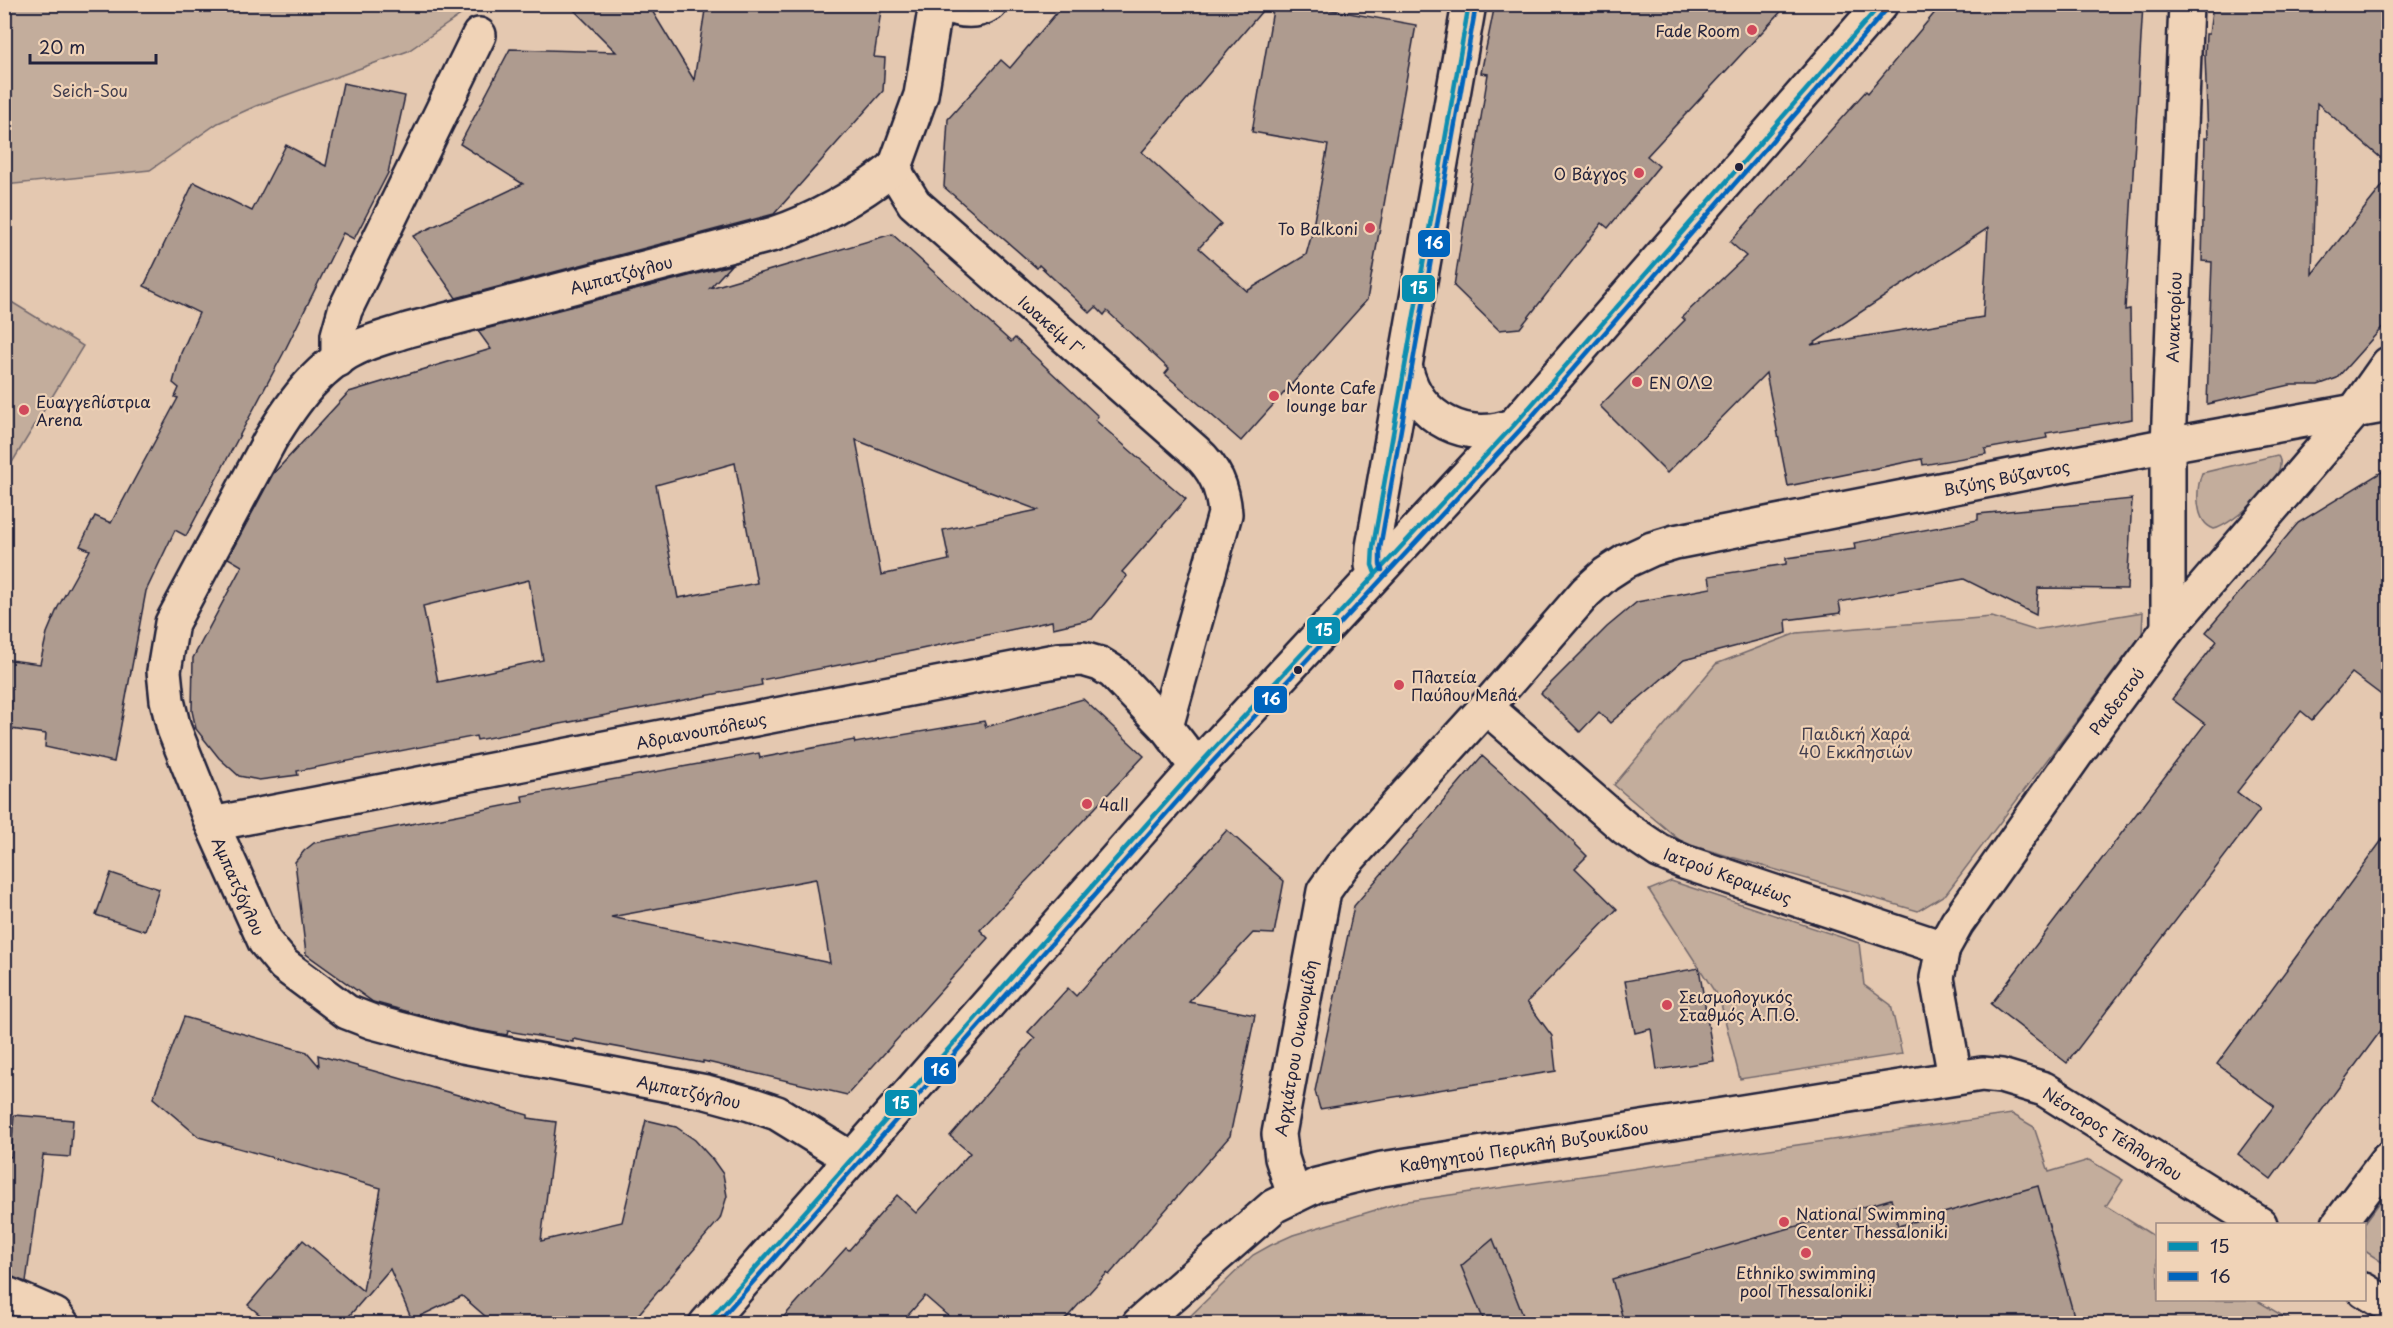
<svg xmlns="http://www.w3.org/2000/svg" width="2393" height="1328" font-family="'Playpen Sans',sans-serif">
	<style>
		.green { fill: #c3ad9c; stroke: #72686c; stroke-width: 1.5 }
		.building { fill: #ae9b8f; stroke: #22223b; stroke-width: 1.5; fill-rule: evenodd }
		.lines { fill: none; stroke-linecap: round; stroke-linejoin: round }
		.minor-casing { stroke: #22223b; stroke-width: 38 }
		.tertiary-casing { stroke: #22223b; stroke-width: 38 }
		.minor { stroke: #f0d3b7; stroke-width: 33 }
		.tertiary { stroke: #f0d3b7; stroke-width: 33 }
		.bus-1-casing { stroke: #f0d3b7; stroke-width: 9 }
		.bus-2-casing { stroke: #f0d3b7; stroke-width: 9 }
		.bus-1 { stroke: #078eb1; stroke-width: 4.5 }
		.bus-2 { stroke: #0065bd; stroke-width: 4.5 }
		.poi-dot { fill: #d1495b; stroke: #f0d3b7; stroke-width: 2 }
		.bus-dot { fill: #22223b; stroke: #f0d3b7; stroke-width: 2 }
		.labels { text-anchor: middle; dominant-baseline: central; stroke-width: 4.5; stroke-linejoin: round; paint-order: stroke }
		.poi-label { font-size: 16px; fill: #22223b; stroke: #f0d3b7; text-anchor: start }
		.park-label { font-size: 16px; fill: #423e4e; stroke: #f0d3b7 }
		.street-label { font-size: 16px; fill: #22223b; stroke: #f0d3b7 }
		.line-badge { stroke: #f0d3b7; stroke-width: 2 }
		.badge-label { font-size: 16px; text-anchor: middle; font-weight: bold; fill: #fff }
	</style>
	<rect width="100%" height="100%" fill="#e4c8b0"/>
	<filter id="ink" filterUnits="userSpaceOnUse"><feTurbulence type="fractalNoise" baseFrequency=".0167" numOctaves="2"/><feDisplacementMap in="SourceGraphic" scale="12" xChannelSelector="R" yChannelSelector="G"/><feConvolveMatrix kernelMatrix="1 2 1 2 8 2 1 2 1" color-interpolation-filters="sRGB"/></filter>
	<g filter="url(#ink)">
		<!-- green -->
		<g class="green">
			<path d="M4,5L5,4L475,5L408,51L256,106L218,123L150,170L5,185Z"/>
			<path d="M5,298L83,346L5,474Z"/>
			<path d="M2277,455C2295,473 2232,525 2214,529C2194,522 2196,489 2202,473Z"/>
			<path d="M2143,612L2142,634L1946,894L1918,911L1683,843L1614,785L1716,664L1797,633L1992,617L2034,630Z"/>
			<path d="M1671,881L1859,943L1864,985L1891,1005L1902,1054L1740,1079L1720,1000L1649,890Z"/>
			<path d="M2012,1114L2034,1127L2049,1172L2089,1160L2123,1180L2106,1206L2157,1238L2158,1300H2256L2295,1323L1182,1324L1253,1255L1271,1245L1293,1235L1402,1202Z"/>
			<path d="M2388,1191V1266L2365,1251L2364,1224Z"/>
		</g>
		<!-- building -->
		<g class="building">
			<path d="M568,4H648L694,80L706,4H882L874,57L885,58L883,91L774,214L456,298L413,236L523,184L460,144L510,49L616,52Z"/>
			<path d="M1064,4H1268L1142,152L1221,224L1199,248L1247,291L1306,255L1311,237L1328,145L1252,132L1274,4H1299L1416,25L1367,300L1241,441L1165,374L1169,369L1107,311L1104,315L1096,307L1090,313L1039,265L1037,268L944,187L948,119L1001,60L1010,68Z"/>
			<path d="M1495,4H1788L1647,156L1659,166L1608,228L1602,223L1520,328L1499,330L1454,286L1488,74L1481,73Z"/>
			<path d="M1942,4H2143L2125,310L2130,309L2132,419L2046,433L2047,438L1985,449L1986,454L1923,465L1922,459L1788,486L1766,373L1667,473L1600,406L1685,320L1682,317L1746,256L1730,242L1866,91L1868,93ZM1988,228L1983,317L1811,345Z"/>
			<path d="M2213,4H2388V164L2317,103L2312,274L2388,179V321L2337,378L2318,385H2290L2207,404L2212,262L2202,261L2205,138H2208L2205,55L2206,34H2209Z"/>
			<path d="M343,83L405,96L388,173L354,239L343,233L283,354L186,536L175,530L146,591L114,762L45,747L46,734L4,728V659L40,664L47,633L58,607L90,550L80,546L95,516L111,523L178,398L175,397L179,388L173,383L181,353L199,313L144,286L194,182L252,211L286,145L326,166Z"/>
			<path d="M892,234L1011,342L1015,338L1098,416L1095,420L1186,499L1122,572L1127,576L1092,619L1053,628L1052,621L912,651L761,680L762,685L477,740L476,736L297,771L298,775L259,780L239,776L219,758L196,729L192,711L193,658L242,566L228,558L273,474L349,392L491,349L478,331L731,265L710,288ZM856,440L966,483L1038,510L943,530L949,560L881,575ZM735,463L757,583L678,598L656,485ZM529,580L543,660L438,682L423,606Z"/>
			<path d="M2388,468V700L2352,673L2312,720L2301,711L2237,792L2260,810L2067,1063L1991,1004L2205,724L2172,699L2217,641L2206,632L2298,523Z"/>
			<path d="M2132,499L2127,589L2038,588L2036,615L1964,579L1839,602L1841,613L1786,620L1787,633L1684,660L1610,723L1599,712L1580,732L1541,693L1607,627L1637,602L1711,588L1709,576L1786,564V558L1855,549L1854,543L1978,520V514Z"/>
			<path d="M1083,699L1144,756L980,930L988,938L847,1095L703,1061V1063L573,1039V1042L508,1031L507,1035L467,1028L373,1002L306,954L295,862L304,851L314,843L523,802L522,796L759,753L760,758L854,740L855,743L984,721L986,727ZM816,879L830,963L611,917Z"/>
			<path d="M1482,756L1527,796L1587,856L1575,868L1617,909L1527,1002L1552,1036L1556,1071L1320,1109L1315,1091L1354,906Z"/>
			<path d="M1227,830L1284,881L1274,934L1253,933L1189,1002L1255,1015L1230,1136L1109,1275L1107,1273L1062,1323H956L925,1296L901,1323H778L846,1248L849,1250L897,1195L916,1213L970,1153L950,1136L1035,1038L1028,1032L1068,988L1076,996Z"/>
			<path d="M2388,832V1021L2271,1179L2238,1154L2274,1106L2217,1064Z"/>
			<path d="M111,873L159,889L145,931L96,915Z"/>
			<path d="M1699,968L1714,1061L1657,1070L1651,1029L1635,1033L1625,981Z"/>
			<path d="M184,1017L307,1052L319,1066L318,1055L528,1115V1118L556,1122L541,1241L622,1222L646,1120L676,1127L695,1140L713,1160L723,1174L727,1196L720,1219L631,1323H493L462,1296L412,1320L390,1269L343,1323H270L248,1305L303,1240L363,1291L381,1188L199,1137L153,1098Z"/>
			<path d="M14,1115L73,1120L70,1157L43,1155L26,1282L4,1275V1156L11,1157Z"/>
			<path d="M2038,1186L2076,1323H1624L1612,1279L1891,1199L1898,1226Z"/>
			<path d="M1493,1239L1526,1323H1485L1461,1266Z"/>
		</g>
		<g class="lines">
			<!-- minor casing -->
			<g class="minor-casing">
				<g id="minor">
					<path d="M943,4C959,11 975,14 990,4"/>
					<path d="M895,167L898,177L914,203L1195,451C1215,469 1223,487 1225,514L1166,727"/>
					<path d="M895,167L921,95L936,4"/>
					<path d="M338,360V335L345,310L479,35"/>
					<path d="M1406,370C1418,419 1467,444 1514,425"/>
					<path d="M1375,573L1372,565L1373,547L1469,4"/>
					<path d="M2168,629V445L2186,4"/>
					<path d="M1486,707L1625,828L1659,851L1684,862L1943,948"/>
					<path d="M212,824L1060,660L1083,659L1100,664L1113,672L1166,727L1197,767"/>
					<path d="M1955,1077L1937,978L1943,948L1957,923L2076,754L2168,629L2354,412L2388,364"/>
					<path d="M850,1158L777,1113L750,1104L706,1092L463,1046L373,1022L347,1012L315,988L284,965L265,942L212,824L174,729L167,700L164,671L172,623L270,440C293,402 320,363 363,345C377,339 393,335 408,330L774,234C819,219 858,196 895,167"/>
					<path d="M1294,1195L1282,1158L1279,1134L1324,891L1341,867L1486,707L1586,592L1606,574L1626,561L1652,549L1675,542L2168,445L2388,405"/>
					<path d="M2339,1224L2388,1159"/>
					<path d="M2364,1290L2388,1305"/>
					<path d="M4,1293L55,1315L62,1324"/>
					<path d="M1139,1324L1274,1206L1317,1185L1382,1169L1982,1074L2001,1076L2044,1089L2260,1224"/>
				</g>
			</g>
			<!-- tertiary casing -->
			<g class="tertiary-casing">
				<path id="tertiary" d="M706,1324L1197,767L1514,425L1881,4"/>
			</g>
			<!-- minor -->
			<use href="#minor" class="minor"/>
			<!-- tertiary -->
			<use href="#tertiary" class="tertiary"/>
			<!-- bus-1 casing -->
			<g class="bus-1-casing">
				<g id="bus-1">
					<path d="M944,4C960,11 974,13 989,4"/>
					<path d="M1375,573L1372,565L1373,547L1469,4"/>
					<path d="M706,1324L1197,767L1514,425L1881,4"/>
				</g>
			</g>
			<!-- bus-2 casing -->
			<g class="bus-2-casing">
				<g id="bus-2">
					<path d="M1382,570L1380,564V548L1476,5"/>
					<path d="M716,1324L1203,772L1520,430L1887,9"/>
				</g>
			</g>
			<!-- bus-1 -->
			<use href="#bus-1" class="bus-1"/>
			<!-- bus-2 -->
			<use href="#bus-2" class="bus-2"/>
		</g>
	</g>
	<!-- markers -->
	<g class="poi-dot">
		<circle cx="1752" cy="30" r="6"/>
		<circle cx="1639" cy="173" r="6"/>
		<circle cx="1370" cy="228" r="6"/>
		<circle cx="1637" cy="382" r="6"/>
		<circle cx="1274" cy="396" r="6"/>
		<circle cx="24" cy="410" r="6"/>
		<circle cx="1399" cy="685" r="6"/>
		<circle cx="1087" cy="804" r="6"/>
		<circle cx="1667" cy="1005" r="6"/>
		<circle cx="1784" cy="1222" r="6"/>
		<circle cx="1806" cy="1253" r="6"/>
	</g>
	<g class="bus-dot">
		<circle cx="1739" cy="167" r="5"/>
		<circle cx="1298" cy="670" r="5"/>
	</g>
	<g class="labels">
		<!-- poi labels -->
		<g class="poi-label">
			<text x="1740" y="30" text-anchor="end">Fade Room</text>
			<text x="1627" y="173" text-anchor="end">Ο Βάγγος</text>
			<text x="1358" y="228" text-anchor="end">To Balkoni</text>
			<text x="1649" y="382">ΕΝ ΟΛΩ</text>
			<text x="1286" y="387">Monte Cafe<tspan x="1286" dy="18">lounge bar</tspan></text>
			<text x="36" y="401">Ευαγγελίστρια<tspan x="36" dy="18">Arena</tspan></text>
			<text x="1411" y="676">Πλατεία<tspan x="1411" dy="18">Παύλου Μελά</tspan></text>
			<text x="1099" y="804">4all</text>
			<text x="1679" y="996">Σεισμολογικός<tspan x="1679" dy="18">Σταθμός Α.Π.Θ.</tspan></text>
			<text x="1796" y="1213">National Swimming<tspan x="1796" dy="18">Center Thessaloniki</tspan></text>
			<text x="1806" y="1272" text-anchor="middle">Ethniko swimming<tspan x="1806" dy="18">pool Thessaloniki</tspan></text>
		</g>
		<!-- park labels -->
		<g class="park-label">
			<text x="90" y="90">Seich-Sou</text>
			<text x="1856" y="733">Παιδική Χαρά<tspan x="1856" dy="18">40 Εκκλησιών</tspan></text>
		</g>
		<!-- street labels -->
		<g class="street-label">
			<text transform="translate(621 274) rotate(-15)">Αμπατζόγλου</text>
			<text transform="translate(2173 317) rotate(-88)">Ανακτορίου</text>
			<text transform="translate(1052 325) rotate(41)">Ιωακείμ Γ'</text>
			<text transform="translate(2006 477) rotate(-11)">Βιζύης Βύζαντος</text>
			<text transform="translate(2116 701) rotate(-53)">Ραιδεστού</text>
			<text transform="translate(701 730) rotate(-11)">Αδριανουπόλεως</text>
			<text transform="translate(1728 875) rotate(20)">Ιατρού Κεραμέως</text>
			<text transform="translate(239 886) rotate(66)">Αμπατζόγλου</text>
			<text transform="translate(1295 1048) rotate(-80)">Αρχιάτρου Οικονομίδη</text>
			<text transform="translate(689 1091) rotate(12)">Αμπατζόγλου</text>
			<text transform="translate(2113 1133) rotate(32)">Νέστορος Τέλλογλου</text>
			<text transform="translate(1524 1146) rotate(-9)">Καθηγητού Περικλή Βυζουκίδου</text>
		</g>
	</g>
	<g class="line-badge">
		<rect x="1417" y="229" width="34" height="29" rx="6" fill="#0065bd"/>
		<rect x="1401" y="274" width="35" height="29" rx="6" fill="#078eb1"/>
		<rect x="1306" y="616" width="35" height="29" rx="6" fill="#078eb1"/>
		<rect x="1253" y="685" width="35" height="29" rx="6" fill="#0065bd"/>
		<rect x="923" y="1056" width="34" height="29" rx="6" fill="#0065bd"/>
		<rect x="884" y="1089" width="34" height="28" rx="6" fill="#078eb1"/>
	</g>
	<g class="badge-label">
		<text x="1434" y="249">16</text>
		<text x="1419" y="294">15</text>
		<text x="1324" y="636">15</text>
		<text x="1271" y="705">16</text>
		<text x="940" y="1076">16</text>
		<text x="901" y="1109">15</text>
	</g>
	<!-- margin -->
	<rect width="2393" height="1328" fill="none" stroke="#f0d3b7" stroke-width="24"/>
	<rect x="12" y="12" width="2369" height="1304" fill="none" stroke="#22223b" stroke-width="2" filter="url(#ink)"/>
	<!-- legend -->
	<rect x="2156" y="1223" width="210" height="78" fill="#f0d3b7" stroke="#9e8c85" stroke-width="1.5"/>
	<rect x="2168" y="1242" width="30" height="9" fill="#078eb1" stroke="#9e8c85" stroke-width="1.5"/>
	<text x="2210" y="1253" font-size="18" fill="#22223b">15</text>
	<rect x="2168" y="1272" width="30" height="9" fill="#0065bd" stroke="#9e8c85" stroke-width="1.5"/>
	<text x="2210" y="1283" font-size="18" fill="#22223b">16</text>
	<!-- scale -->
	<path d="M30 54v9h126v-9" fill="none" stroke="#22223b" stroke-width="3"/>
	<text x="39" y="54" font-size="18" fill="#22223b" stroke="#f0d3b7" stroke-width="4.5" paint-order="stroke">20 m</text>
</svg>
